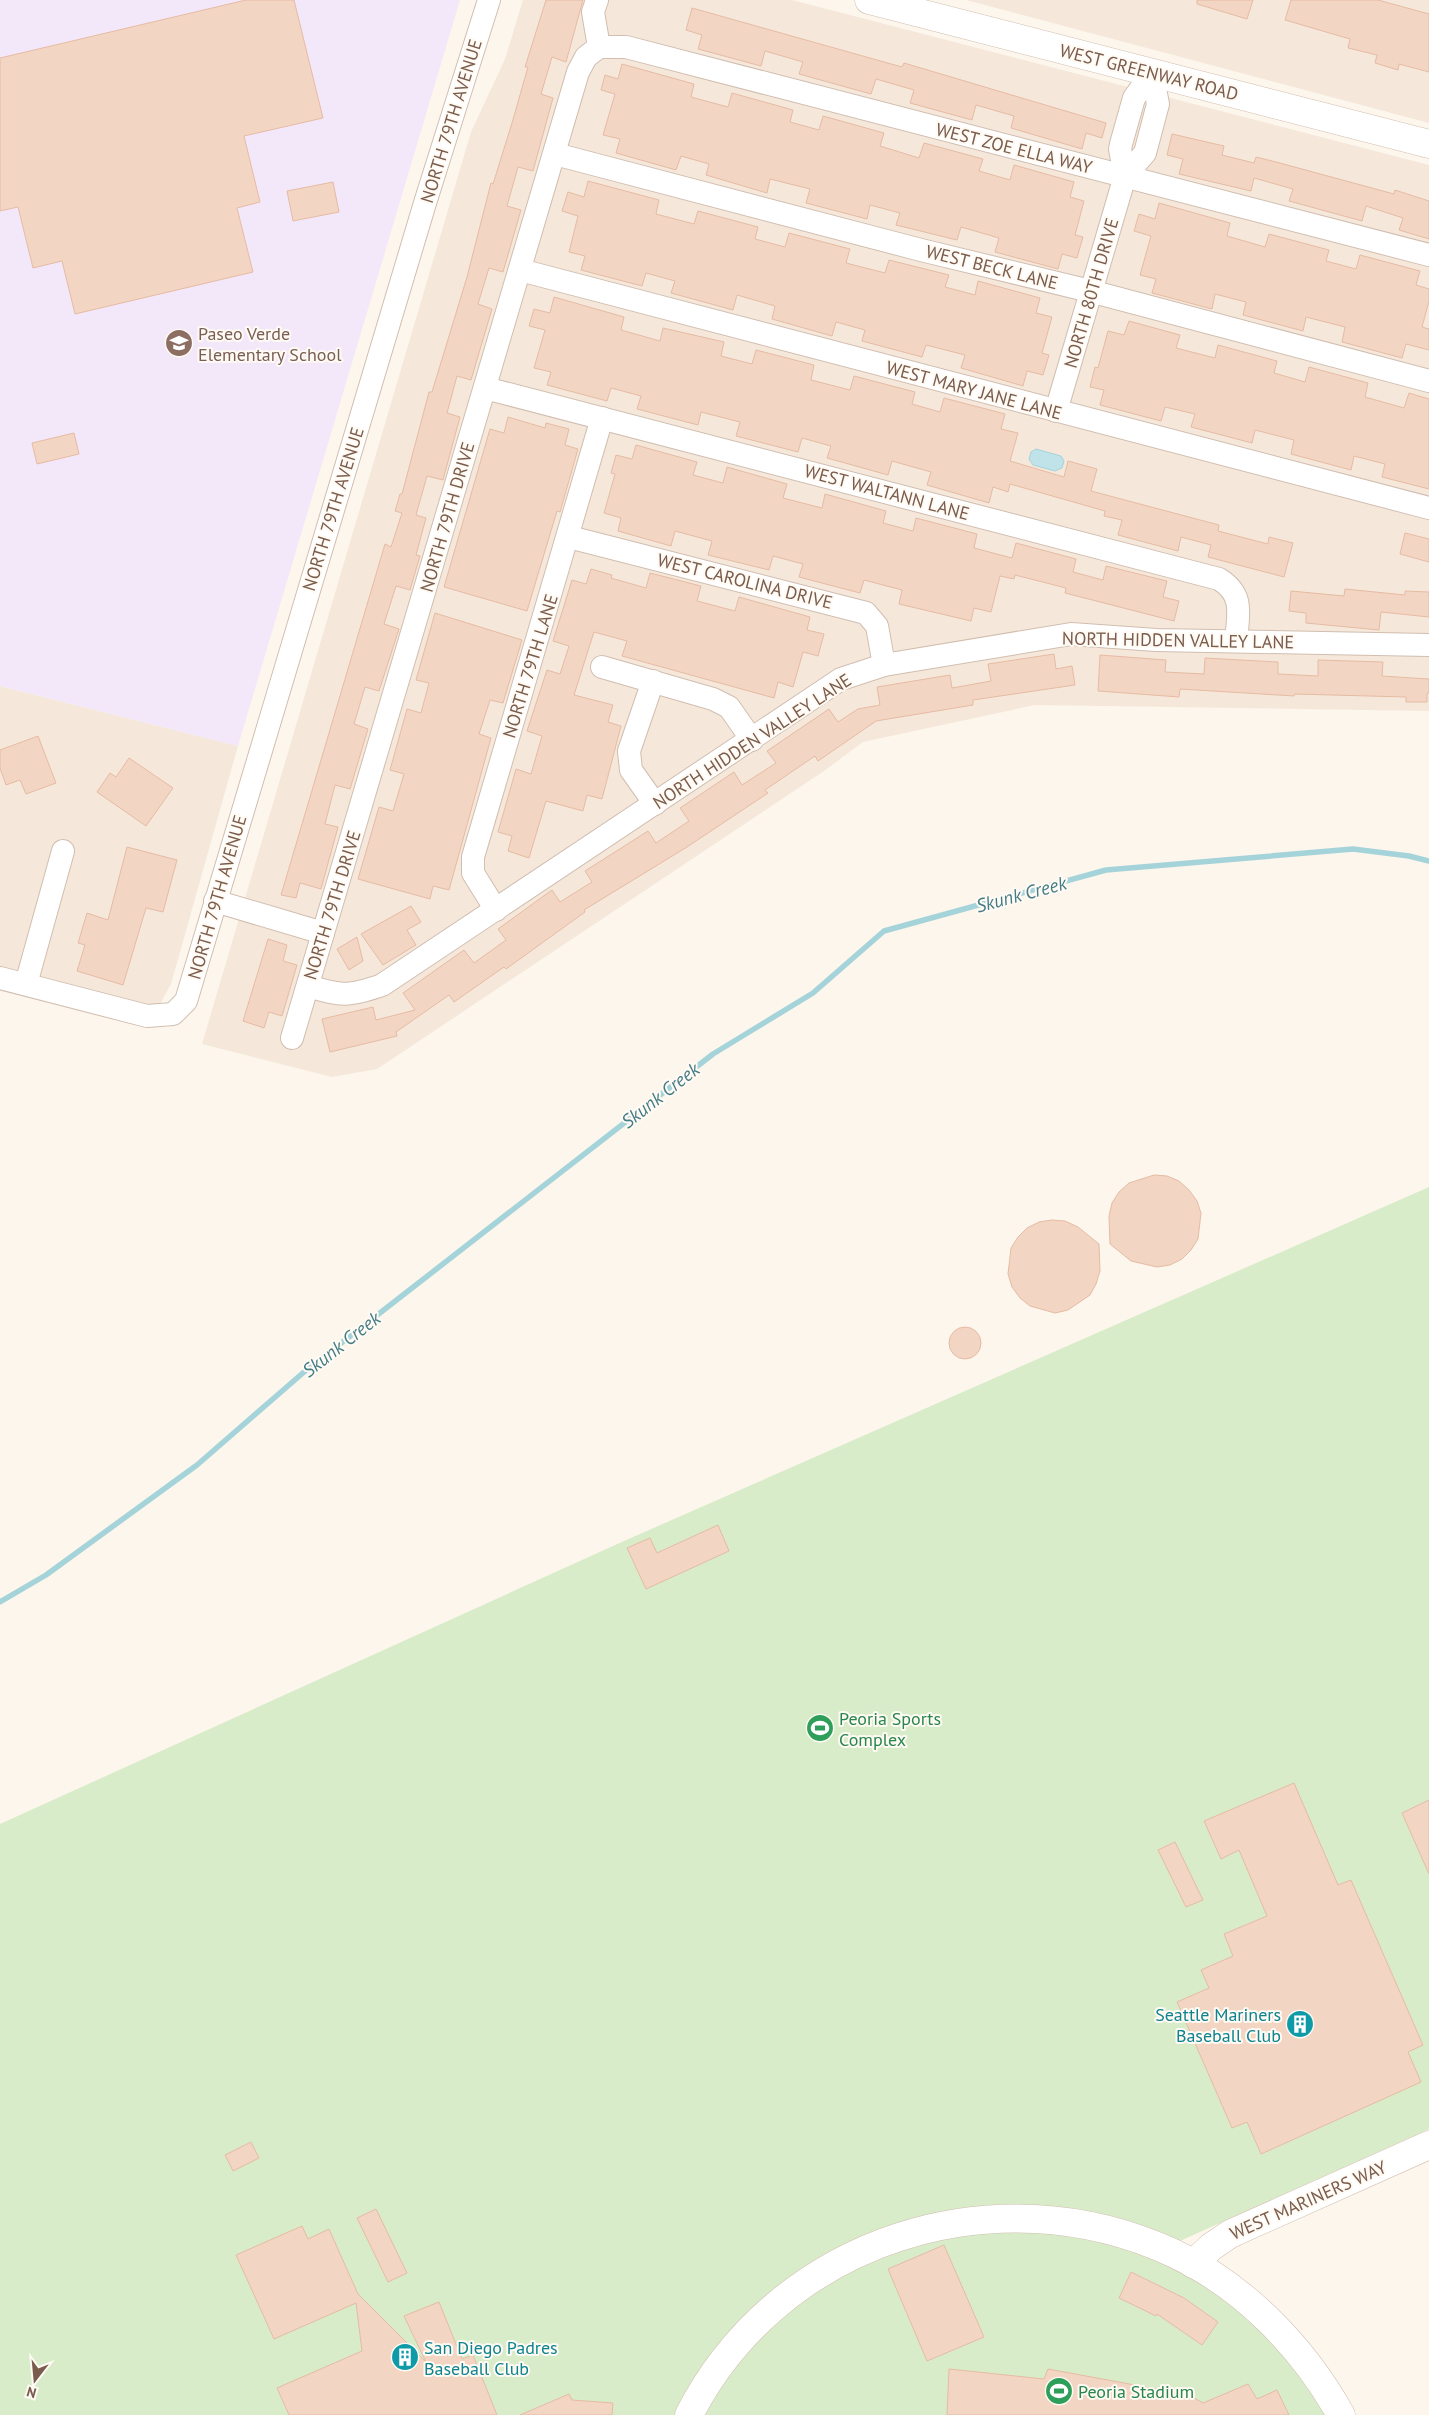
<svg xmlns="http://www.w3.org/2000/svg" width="1429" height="2415" font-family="'PT Sans',sans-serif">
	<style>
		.residential { fill: #f5e8da }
		.education { fill: #f3e8fa }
		.green { fill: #d8ecc9 }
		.water { fill: #bfe3e8; stroke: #a5d3da }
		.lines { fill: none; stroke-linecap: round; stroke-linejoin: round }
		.stream { stroke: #a5d3da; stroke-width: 5.5 }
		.building { fill: #f3d5c3; stroke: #e6bba3 }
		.minor-casing { stroke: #d1beb0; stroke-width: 24 }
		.tertiary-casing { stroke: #d1beb0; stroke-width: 29 }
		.minor { stroke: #fff; stroke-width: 22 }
		.tertiary { stroke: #fff; stroke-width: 28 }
		.labels { text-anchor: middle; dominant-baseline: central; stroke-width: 4; stroke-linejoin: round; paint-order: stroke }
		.street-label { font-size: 18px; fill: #7a5c4d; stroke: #fffaf3 }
		.education-label { font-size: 18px; fill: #785e54; stroke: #fffaf3; text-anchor: start }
		.leisure-label { font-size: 18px; fill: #27864d; stroke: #fffaf3; text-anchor: start }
		.culture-label { font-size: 18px; fill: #0d838f; stroke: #fffaf3; text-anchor: end }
		.water-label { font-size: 19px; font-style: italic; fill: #437c86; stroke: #fffaf3 }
	</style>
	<rect width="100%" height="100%" fill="#fdf6ec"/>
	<!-- residential -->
	<g class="residential">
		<path d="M523,0H792L1429,165V711L1035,705L863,742L824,771L377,1069L332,1077L202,1044L471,132L505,59Z"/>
		<path d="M966,0H1429V123Z"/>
		<path d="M0,686L238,746L171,984L160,1004L152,1008L0,971Z"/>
	</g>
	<!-- education -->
	<path class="education" d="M0,0H460L238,746L0,686Z"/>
	<!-- green -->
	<path class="green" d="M1429,1187V2129L1180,2241L1176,2266L1201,2280L1263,2328L1329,2415H0V1824L624,1541Z"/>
	<!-- water -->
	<path class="water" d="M1036,449L1061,456L1064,461L1062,468L1055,471L1033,465L1029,459L1031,452Z"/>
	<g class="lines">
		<!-- stream -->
		<path class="stream" d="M0,1602L46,1575L197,1465L304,1372L713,1054L813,993L884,931L1106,870L1353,849L1409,856L1429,861"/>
	</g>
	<!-- building -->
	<g class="building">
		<path d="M246,0H294L323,118L244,136L260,202L237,208L253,272L75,314L62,261L33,268L18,207L0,211V58Z"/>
		<path d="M546,0H583L566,62L552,57L541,94L553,98L533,171L518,167L507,206L521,210L503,272L489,268L478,304L492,309L471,380L457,376L447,413L460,417L443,480L427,476L416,515L426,518L416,555L420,556L410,590L396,586L384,624L399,629L379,691L365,687L354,724L368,729L350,789L335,785L325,824L338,827L321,889L300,883L296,898L281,895L385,544L391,547L402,513L395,511L400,494H402L429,392H432L467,277L491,183L493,184L512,123L528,67H525Z"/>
		<path d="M1197,0H1253L1247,19L1197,4Z"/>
		<path d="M1291,0H1378L1429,14V72L1399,64L1398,70L1375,63L1377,55L1348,48L1350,39L1285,20Z"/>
		<path d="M692,8L902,67L904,63L1106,123L1102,138L1086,133L1082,149L1011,128L1014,116L976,105L972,120L910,103L914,90L876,79L871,94L799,74L803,62L765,51L761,66L698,49L702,35L686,30Z"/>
		<path d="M622,64L694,84L691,97L728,107L732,93L793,110L790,122L819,130L823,116L884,133L880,146L919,158L924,143L983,159L979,171L1010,180L1014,165L1074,182L1070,197L1084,201L1075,235L1083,237L1077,258L1062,254L1058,269L995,252L999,238L961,227L957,240L896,225L900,213L870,205L867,219L806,203L810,189L770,179L767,193L706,175L709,164L681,156L676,170L616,153L620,139L603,135L615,94L601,90L605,75L618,79Z"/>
		<path d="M1172,134L1224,146L1222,155L1254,163L1256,157L1276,162L1394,194L1395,190L1429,201V239L1399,230L1403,218L1366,206L1362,221L1289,201L1293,189L1254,178L1251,191L1179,174L1183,159L1167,155Z"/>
		<path d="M588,181L659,200L656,214L694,224L698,211L758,227L755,239L785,247L789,233L850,249L846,263L885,273L889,260L949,275L945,287L975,295L978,281L1040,298L1036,313L1052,317L1042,353L1049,355L1043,375L1027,371L1023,386L961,368L965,355L926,345L922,357L862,341L865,330L836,322L832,336L772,319L775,306L737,295L733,310L671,293L675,281L646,273L642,286L581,270L585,256L569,252L578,216L562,211L568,192L584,197Z"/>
		<path d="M333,182L339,212L293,221L287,191Z"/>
		<path d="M1159,203L1230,223L1227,236L1265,247L1269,234L1329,250L1326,261L1356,269L1360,255L1420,271L1416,285L1429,289V301L1422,327L1429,329V350L1406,344L1402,358L1342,342L1345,327L1306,317L1303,331L1243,315L1246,302L1215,294L1212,309L1152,293L1156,279L1140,275L1151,236L1134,231L1139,214L1155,219Z"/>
		<path d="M554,297L624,317L621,330L660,341L663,328L724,342L721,356L752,364L756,350L814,365L811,380L850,390L854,376L915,392L912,404L940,412L944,398L1005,414L1001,429L1018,433L1010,461L1064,477L1068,461L1097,469L1091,491L1219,525L1218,531L1268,544L1269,537L1293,543L1284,577L1208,557L1211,545L1181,537L1178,551L1118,535L1122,520L1104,516L1105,511L1010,484L1008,492L993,487L989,503L927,485L931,472L892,461L888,475L827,458L831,446L802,438L798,452L736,436L740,422L701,412L698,425L637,409L641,396L611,388L607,401L547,385L551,372L534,368L545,330L529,326L534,309L550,313Z"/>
		<path d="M1129,321L1180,335L1176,348L1215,358L1218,345L1277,361L1274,373L1305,382L1309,367L1368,383L1365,397L1404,408L1409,393L1429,399V489L1382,477L1385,464L1354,456L1351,470L1291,454L1294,440L1255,430L1252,443L1191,427L1195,414L1165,407L1161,421L1100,405L1104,390L1090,387L1095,367L1098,368L1108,331L1124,335Z"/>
		<path d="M508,417L545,428L546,423L569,429L565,445L578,449L560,512L557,511L527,611L444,587L490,429L504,433Z"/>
		<path d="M74,433L79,454L37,464L32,443Z"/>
		<path d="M636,445L697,462L693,475L723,483L727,467L787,484L783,498L822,508L825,494L886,511L883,523L913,531L916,518L977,534L974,548L1012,558L1016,543L1076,559L1073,572L1103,580L1106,566L1167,581L1163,597L1179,601L1174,621L1065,593L1066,588L1015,575L1014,579L1000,576L991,612L974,608L971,621L899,604L902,590L864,580L860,593L799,577L803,564L773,556L769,570L708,555L712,541L675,531L671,546L618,531L621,518L604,513L615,474L611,473L616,455L632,459Z"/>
		<path d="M1405,533L1429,539V562L1400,554Z"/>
		<path d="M591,569L612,575L611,578L646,588L650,573L701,586L697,601L735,611L739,597L810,617L807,630L824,634L818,656L803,652L793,687L778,682L774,698L622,656L627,641L594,632L574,695L613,705L608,722L621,726L602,799L587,795L583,811L546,801L529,858L508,851L512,836L498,832L516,769L531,774L542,736L527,731L547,670L560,674L569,646L553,641L572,580L586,584Z"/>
		<path d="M1345,589L1405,595V591L1429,592V617L1381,612L1379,630L1306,623V613L1289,611L1291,591L1344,596Z"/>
		<path d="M435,613L522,640L503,703L490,700L479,734L491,738L449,890L433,886L430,899L358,879L379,807L393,811L404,774L390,770L407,709L421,713L429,683L416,680Z"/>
		<path d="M1054,654L1056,669L1072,666L1075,685L973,700V705L876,721L818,761L815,756L765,790L768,793L687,847L584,910L585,912L506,969L504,967L454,1002L449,995L396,1032L397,1036L330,1052L322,1019L373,1007L376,1020L415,1010L403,993L464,950L474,963L506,940L498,929L552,890L560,902L592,882L585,871L648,831L656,843L689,821L680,808L734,772L742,785L776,763L767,751L829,709L838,722L858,709L880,705L877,687L950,675L952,688L991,681L988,664Z"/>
		<path d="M1100,655L1166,660L1165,672L1204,674L1205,658L1278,662V674L1318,676V660L1383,662L1382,676L1429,679V693H1427V702H1406V697L1295,694L1294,696L1180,689L1179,697L1098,691Z"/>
		<path d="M38,736L56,783L26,794L20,780L6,785L0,768V750Z"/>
		<path d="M129,758L173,788L146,826L97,792L110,773L116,777Z"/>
		<path d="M127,847L177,860L163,912L146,908L123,985L77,971L85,945L78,943L87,913L108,920Z"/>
		<path d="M411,906L421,922L407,930L416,945L383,965L361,934Z"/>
		<path d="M357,937L363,961L349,970L337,949Z"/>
		<path d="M268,939L287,945L283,961L297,965L282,1016L269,1012L264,1028L243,1021Z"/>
		<path d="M1154,1175L1167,1176L1179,1181L1189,1190L1197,1201L1201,1213L1198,1239L1191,1250L1182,1259L1170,1265L1157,1267L1131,1261L1110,1244L1109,1216L1112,1203L1119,1192L1129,1183Z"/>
		<path d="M1052,1220L1065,1221L1078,1227L1099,1244L1100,1271L1096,1284L1090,1295L1068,1310L1055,1313L1030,1306L1020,1298L1012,1287L1008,1274L1011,1248L1018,1237L1027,1228L1039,1222Z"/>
		<circle cx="965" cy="1343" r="16"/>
		<path d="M718,1525L729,1551L646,1589L627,1548L650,1538L657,1553Z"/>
		<path d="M1294,1783L1338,1885L1351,1880L1423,2045L1408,2052L1421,2082L1261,2154L1247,2122L1232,2128L1177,2002L1209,1988L1201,1970L1233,1956L1224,1934L1267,1916L1239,1850L1221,1859L1204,1821Z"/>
		<path d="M1429,1800V1874L1402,1813Z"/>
		<path d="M1175,1842L1203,1900L1186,1907L1158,1850Z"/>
		<path d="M251,2142L259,2158L233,2171L225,2155Z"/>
		<path d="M376,2209L407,2273L388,2282L357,2218Z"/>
		<path d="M302,2226L308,2239L329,2229L358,2294L426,2362L404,2316L439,2302L462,2359L473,2355L497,2415H289L277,2388L362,2351L356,2303L274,2339L236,2255Z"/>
		<path d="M944,2245L984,2337L927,2361L888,2269Z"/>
		<path d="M1131,2272L1184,2298L1218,2322L1202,2345L1157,2314L1156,2316L1119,2298Z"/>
		<path d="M949,2369L1044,2379L1048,2369L1189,2395L1203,2403L1248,2384L1257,2399L1277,2390L1289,2415H947Z"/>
		<path d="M569,2394L572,2400L613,2403L612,2415H520Z"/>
	</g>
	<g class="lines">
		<!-- minor casing -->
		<g class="minor-casing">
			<g id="minor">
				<path d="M597,0L593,12L599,47"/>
				<path d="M599,47H626L1429,255"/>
				<path d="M555,154L921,250L1090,291L1429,381"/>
				<path d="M1125,176L1120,149L1121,144L1134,98L1152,73"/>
				<path d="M520,270L1429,508"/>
				<path d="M485,388L1219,579C1245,595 1238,615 1236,641"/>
				<path d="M1056,411L1125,176L1145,153L1158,104L1152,73"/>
				<path d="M569,537L866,613L877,626L884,665"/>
				<path d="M602,667L713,699L729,707L752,740"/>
				<path d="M653,681L629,751L631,770L655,804"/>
				<path d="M215,901L323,933"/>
				<path d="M496,910L473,873V857L602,418"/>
				<path d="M0,978L147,1016L173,1014L186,1001L425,203L489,0"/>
				<path d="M26,984L63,851"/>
				<path d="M308,986C342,996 348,997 382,985L841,679L884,665L1071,634L1156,640L1429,645"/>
				<path d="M292,1038L578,72L586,57L599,47"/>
			</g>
		</g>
		<!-- tertiary casing -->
		<g class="tertiary-casing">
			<g id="tertiary">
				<path d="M869,0L1429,144"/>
				<path d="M1193,2264L1211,2247L1230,2234L1429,2145"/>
				<path d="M689,2415C779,2239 996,2171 1173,2253C1244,2286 1303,2347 1341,2415"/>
			</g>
		</g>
		<!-- minor -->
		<use href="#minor" class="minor"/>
		<!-- tertiary -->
		<use href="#tertiary" class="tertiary"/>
	</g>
	<!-- icons -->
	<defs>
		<g id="school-disc" transform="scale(1.4375)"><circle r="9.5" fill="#8d6e63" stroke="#fffaf3"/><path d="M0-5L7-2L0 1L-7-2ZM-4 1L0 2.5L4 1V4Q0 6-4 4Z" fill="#fff"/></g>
		<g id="stadium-disc" transform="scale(1.4375)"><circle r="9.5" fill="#2e9e5b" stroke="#fffaf3"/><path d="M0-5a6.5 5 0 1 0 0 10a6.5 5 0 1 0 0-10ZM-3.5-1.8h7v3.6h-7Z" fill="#fff"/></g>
		<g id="building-disc" transform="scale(1.4375)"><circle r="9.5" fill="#0f9aa8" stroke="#fffaf3"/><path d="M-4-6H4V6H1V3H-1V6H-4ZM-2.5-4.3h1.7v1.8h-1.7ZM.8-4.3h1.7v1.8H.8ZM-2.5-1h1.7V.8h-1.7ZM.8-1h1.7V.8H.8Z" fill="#fff"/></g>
	</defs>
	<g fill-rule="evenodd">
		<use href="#school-disc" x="179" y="343"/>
		<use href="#stadium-disc" x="820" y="1728"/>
		<use href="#building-disc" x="1300" y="2024"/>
		<use href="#building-disc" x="405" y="2357"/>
		<use href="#stadium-disc" x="1059" y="2391"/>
	</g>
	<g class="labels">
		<!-- street labels -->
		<g class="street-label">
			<text transform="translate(1149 72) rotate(14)">WEST GREENWAY ROAD</text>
			<text transform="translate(451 121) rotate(-73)">NORTH 79TH AVENUE</text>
			<text transform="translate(1014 148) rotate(14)">WEST ZOE ELLA WAY</text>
			<text transform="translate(992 267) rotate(14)">WEST BECK LANE</text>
			<text transform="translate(1091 293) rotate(-74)">NORTH 80TH DRIVE</text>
			<text transform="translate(974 390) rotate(15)">WEST MARY JANE LANE</text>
			<text transform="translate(887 492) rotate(15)">WEST WALTANN LANE</text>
			<text transform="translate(333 509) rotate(-73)">NORTH 79TH AVENUE</text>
			<text transform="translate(447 517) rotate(-74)">NORTH 79TH DRIVE</text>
			<text transform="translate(745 581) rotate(14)">WEST CAROLINA DRIVE</text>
			<text transform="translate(1178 640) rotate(1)">NORTH HIDDEN VALLEY LANE</text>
			<text transform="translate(530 666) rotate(-73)">NORTH 79TH LANE</text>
			<text transform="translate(752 741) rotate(-33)">NORTH HIDDEN VALLEY LANE</text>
			<text transform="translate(217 897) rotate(-74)">NORTH 79TH AVENUE</text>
			<text transform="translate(332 905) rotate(-73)">NORTH 79TH DRIVE</text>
			<text transform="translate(1308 2200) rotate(-24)">WEST MARINERS WAY</text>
		</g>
		<!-- education labels -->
		<g class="education-label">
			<text x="198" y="333">Paseo Verde<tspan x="198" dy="21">Elementary School</tspan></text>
		</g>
		<!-- leisure labels -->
		<g class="leisure-label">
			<text x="839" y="1718">Peoria Sports<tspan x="839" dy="21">Complex</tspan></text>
			<text x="1078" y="2391">Peoria Stadium</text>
		</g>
		<!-- culture labels -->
		<g class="culture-label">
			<text x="1281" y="2014">Seattle Mariners<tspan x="1281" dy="21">Baseball Club</tspan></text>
			<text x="424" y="2347" text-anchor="start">San Diego Padres<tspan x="424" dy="21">Baseball Club</tspan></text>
		</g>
		<!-- water labels -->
		<g class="water-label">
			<text transform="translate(1021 894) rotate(-15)">Skunk Creek</text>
			<text transform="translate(660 1095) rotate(-38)">Skunk Creek</text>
			<text transform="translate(341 1344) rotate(-38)">Skunk Creek</text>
		</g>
	</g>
	<!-- north arrow -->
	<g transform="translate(35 2380) rotate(196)" stroke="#fffaf3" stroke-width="4" paint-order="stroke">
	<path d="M0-4L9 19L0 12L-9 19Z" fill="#7a5c4d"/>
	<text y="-8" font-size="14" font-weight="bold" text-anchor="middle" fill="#7a5c4d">N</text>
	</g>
</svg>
